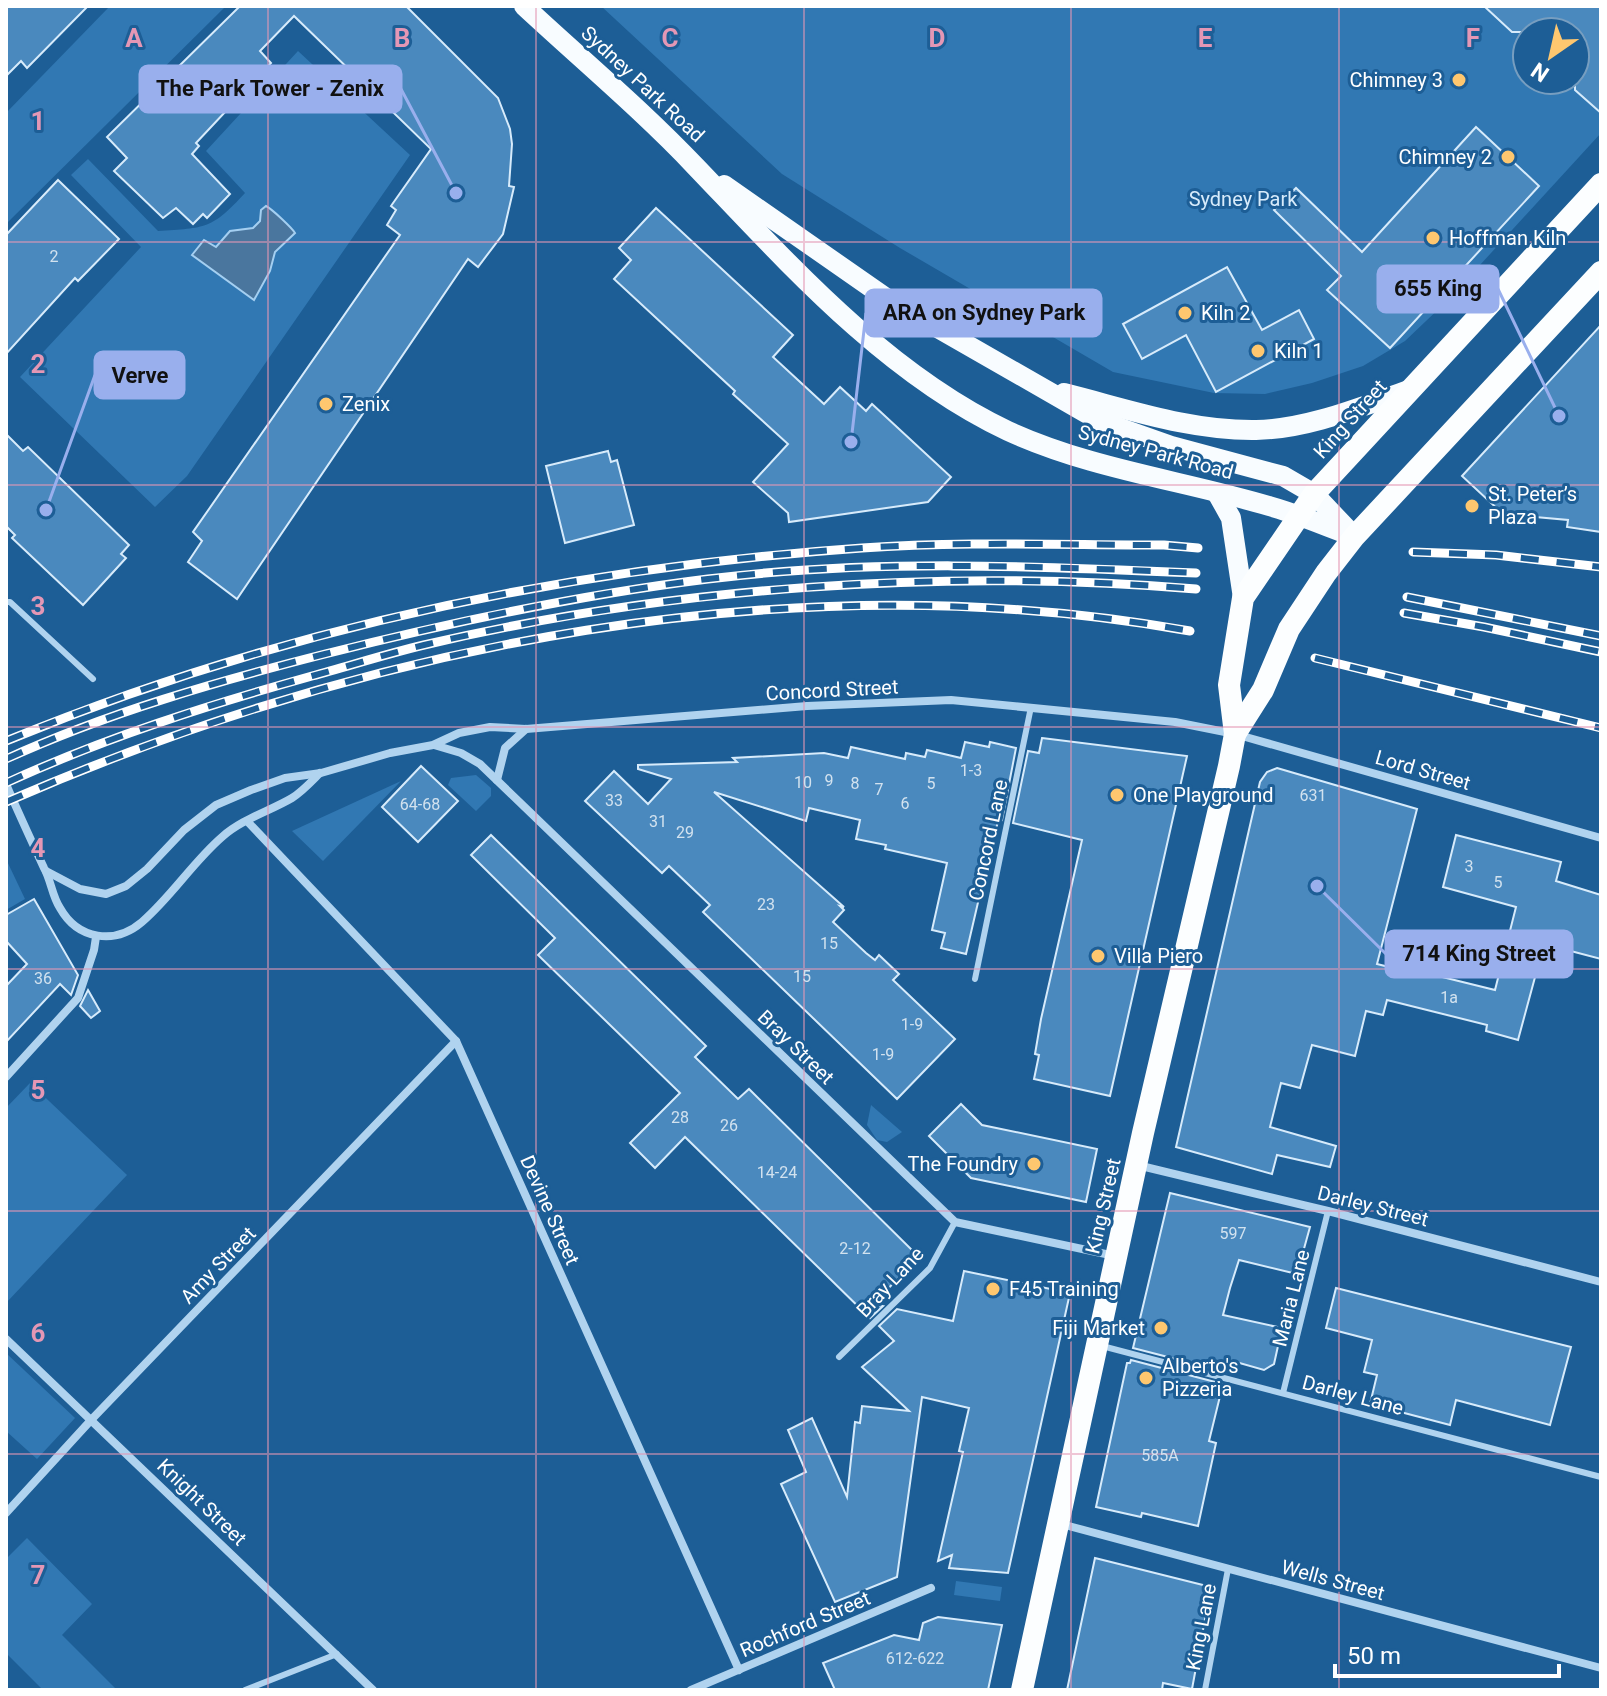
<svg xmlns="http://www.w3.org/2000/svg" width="1607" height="1696" font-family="Roboto,sans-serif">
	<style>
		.green { fill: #3178b3; fill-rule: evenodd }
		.water { fill: #4a769e; stroke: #a4cff1; stroke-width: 2 }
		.building { fill: #4a89be; stroke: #d7ebfb; stroke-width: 2 }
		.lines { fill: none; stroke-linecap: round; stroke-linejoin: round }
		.service { stroke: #b0d3ef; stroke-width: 6 }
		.minor { stroke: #b0d3ef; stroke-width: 8 }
		.primary { stroke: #f8fcff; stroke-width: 20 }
		.trunk { stroke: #fcfeff; stroke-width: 22 }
		.rail-casing { stroke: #fff; stroke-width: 9 }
		.rail { stroke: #1d5e96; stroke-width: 6; stroke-dasharray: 18; stroke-linecap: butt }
		.grid { fill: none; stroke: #e497b5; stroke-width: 2; stroke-opacity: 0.55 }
		.poi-dot { fill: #fec76f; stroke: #1d5e96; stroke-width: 3 }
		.labels { text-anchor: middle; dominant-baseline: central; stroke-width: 6; stroke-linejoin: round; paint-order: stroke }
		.number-label { font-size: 16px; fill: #d2e2ef }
		.poi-label { font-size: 20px; fill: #fff; stroke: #1d5e96; text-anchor: start }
		.street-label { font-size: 20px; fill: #fff; stroke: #1d5e96 }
		.park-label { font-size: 20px; fill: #d7ebfb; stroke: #1d5e96 }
		.grid-label { font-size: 26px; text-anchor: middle; font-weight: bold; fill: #e497b5; stroke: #1d5e96; stroke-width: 6; stroke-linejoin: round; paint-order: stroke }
		.leader { fill: none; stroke: #99afed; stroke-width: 3 }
		.callout-dot { fill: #99afed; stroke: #1d5e96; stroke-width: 3 }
		.callout { fill: #99afed; stroke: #99afed; stroke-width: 3 }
		.callout-label { font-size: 22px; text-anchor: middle; font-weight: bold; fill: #111 }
	</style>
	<rect width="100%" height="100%" fill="#1d5e96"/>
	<!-- green -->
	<g class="green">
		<path d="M110,6H226L6,224V113Z"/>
		<path d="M601,6H1601V133L1447,301L1405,341L1363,366L1312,383L1265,394L1214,393L1113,372L900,248L782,174ZM1527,32H1575V80H1527Z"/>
		<path d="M298,51L410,155L187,476L155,507L20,377L141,247L71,175L88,159L158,231C206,228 212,229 245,193L206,151Z"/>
		<path d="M476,775L491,788V796L476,811L448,785L451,778Z"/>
		<path d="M401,781L323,861L292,831Z"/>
		<path d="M6,859L25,899L6,910Z"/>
		<path d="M30,1083L127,1175L6,1303V1108Z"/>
		<path d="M871,1105L902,1132L887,1142L877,1140L867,1125Z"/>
		<path d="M6,1353L75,1418L37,1459L6,1431Z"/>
		<path d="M27,1538L92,1604L62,1635L117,1690H43L6,1653V1559Z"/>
		<path d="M956,1581L1002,1587L1000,1601L954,1595Z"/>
	</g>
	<!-- water -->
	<path class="water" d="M266,206C272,209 292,228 295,233L275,252L270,271L254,300L192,255L204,240L216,247L230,231L253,228L260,221L261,210Z"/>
	<!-- building -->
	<g class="building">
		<path d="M6,6H88L27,68L21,61L6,76Z"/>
		<path d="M240,6H406L498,98L510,129L512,144L509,186L514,187L503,234L478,267L468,259L237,599L188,562L202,541L193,532L400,235L387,225L396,210L391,206L431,149L294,16L260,51L271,63L196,143L199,146L192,154L230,194L207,218L203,214L193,224L176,208L163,218L114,171L127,158L107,137Z"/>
		<path d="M1484,6H1601V113L1575,90V32H1512Z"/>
		<path d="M1476,127L1539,186L1390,348L1327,290L1341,276L1274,210L1296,188L1362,252Z"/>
		<path d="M58,180L119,239L78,281L75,278L6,354V235Z"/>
		<path d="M656,208L793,335L773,357L824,404L840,387L866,411L872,404L951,477L928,502L789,522L788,513L753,482L788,444L733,394L735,391L614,279L631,260L619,248Z"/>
		<path d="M1227,267L1262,330L1299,310L1314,339L1216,392L1186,335L1142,359L1123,324Z"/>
		<path d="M1601,325V532L1567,527L1568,520L1503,514L1462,476Z"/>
		<path d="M6,434L23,451L28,447L129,545L121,554L126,558L83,605L12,538L15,535L6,526Z"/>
		<path d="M608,451L611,462L617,460L634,525L565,543L546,466Z"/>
		<path d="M1042,738L1187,756L1110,1096L1034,1079L1039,1055L1035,1054L1041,1019L1082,840L1013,823L1028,751L1039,753Z"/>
		<path d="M965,742L989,747L990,742L1016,748L1002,820L999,819L993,838L966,954L941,948L945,933L932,930L947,863L885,849L886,845L856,839L860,820L809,808L806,821L714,792L844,907L840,906L844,910L833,922L866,953L875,960L879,955L899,974L893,980L955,1039L897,1099L703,912L710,905L669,866L662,873L585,801L614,771L648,804L671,779L638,769V765L737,762L733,758L824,753L848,758L851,747L905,759L906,753L925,757L927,750L961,758Z"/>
		<path d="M421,766L458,801L418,842L382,807Z"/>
		<path d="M1277,768L1417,809L1377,964L1421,975L1422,972L1495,990L1516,907L1443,887L1456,835L1561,862L1556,881L1601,895V959L1544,944L1518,1040L1486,1031L1487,1025L1387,1000L1383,1015L1366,1011L1355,1056L1312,1045L1300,1088L1281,1083L1270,1127L1336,1146L1330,1167L1277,1155L1272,1174L1176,1147L1260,782L1267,772Z"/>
		<path d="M491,835L706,1046L695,1057L738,1099L749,1089L919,1257L873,1304L883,1306L870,1318L685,1137L655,1168L630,1143L680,1093L538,955L555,938L471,855Z"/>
		<path d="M34,899L78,975L71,995L60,984L6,1042V986L27,964L6,941V915Z"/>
		<path d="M88,990L100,1011L91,1018L80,1006Z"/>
		<path d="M961,1104L982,1125L1097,1149L1086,1202L971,1178L929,1136Z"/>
		<path d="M1170,1193L1310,1227L1297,1274L1239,1260L1230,1288L1223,1315L1282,1328L1274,1364L1264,1370L1229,1360L1226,1372L1133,1348Z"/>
		<path d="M964,1271L1070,1293L1008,1573L949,1568L952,1555L938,1561L963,1452L959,1451L969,1408L922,1397L897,1577L835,1602L781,1484L806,1472L788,1430L812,1418L847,1497L855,1422L860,1423L862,1406L909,1411L862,1367L894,1341L879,1326L897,1309L953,1321Z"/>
		<path d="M1336,1288L1571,1347L1550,1425L1456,1400L1450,1425L1370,1404L1377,1375L1364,1372L1372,1340L1326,1328Z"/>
		<path d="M1131,1360L1223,1384L1209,1441L1216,1443L1198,1526L1142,1513L1141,1517L1096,1507L1127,1363H1130Z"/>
		<path d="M1095,1558L1211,1587L1192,1689L1163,1683L1162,1690H1067Z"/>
		<path d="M938,1617L1002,1625L988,1690H835L823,1663L894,1635L919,1640L923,1623Z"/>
	</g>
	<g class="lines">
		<!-- service -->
		<g class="service">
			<path d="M6,602H10L93,679"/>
			<path d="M975,979L1031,707"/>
			<path d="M1102,1346L1601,1477"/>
			<path d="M839,1357L930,1268L955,1222"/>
			<path d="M1283,1393L1328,1211"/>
			<path d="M245,1690L337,1654"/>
			<path d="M1205,1690L1228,1569"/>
		</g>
		<!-- minor -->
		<g class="minor">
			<path d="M434,745L461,753L480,764L955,1222L1115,1256"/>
			<path d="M497,780L505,748L526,729"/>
			<path d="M6,784C18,812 31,840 44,868C51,880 52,896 60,908C78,940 115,945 142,922C172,896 193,862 222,837C242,819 270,811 292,798C302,792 311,782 320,773"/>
			<path d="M247,821L456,1041L739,1670"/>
			<path d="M46,871L80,889L106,894L126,886L147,869L184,830L216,805L251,790L285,778L321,773L390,753L433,745L459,733L490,727L526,729L807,706L951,700L1175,722L1235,734L1601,838"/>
			<path d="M6,1077L78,998L94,950L96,937"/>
			<path d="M1137,1165L1328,1211L1601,1282"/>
			<path d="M6,1339L373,1690"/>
			<path d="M6,1513L92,1419L456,1041"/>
			<path d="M1061,1524L1601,1668"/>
			<path d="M691,1690L931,1588"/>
		</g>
		<!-- primary -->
		<g class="primary">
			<path d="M524,6C581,59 642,110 696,167C788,263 885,373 1008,431C1091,469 1181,480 1269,506C1298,514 1326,526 1354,537"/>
			<path d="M724,185L889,300L1100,421L1171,446L1283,476L1314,494L1350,532"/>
			<path d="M1064,393C1128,409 1190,431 1256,430C1308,429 1360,407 1409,390"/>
			<path d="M1217,493L1231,518L1243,598"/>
		</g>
		<!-- trunk -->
		<g class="trunk">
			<path d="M1235,734L1263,690L1289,629L1326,573L1354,537L1601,272"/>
			<path d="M1022,1690L1143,1133L1229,766L1235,734L1229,685L1243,598L1314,494L1601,184"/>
		</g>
		<!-- rail casing -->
		<g class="rail-casing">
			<g id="rail">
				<path d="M1413,552L1496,555L1601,567"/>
				<path d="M1407,597L1601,636"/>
				<path d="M1404,613L1484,627L1601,652"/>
				<path d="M1315,658L1601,728"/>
				<path d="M6,741C279,629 569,568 862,548C962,541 1064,545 1164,545L1198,548"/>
				<path d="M6,759C107,713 218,681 325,654C452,622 578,595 708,579C870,559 1034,566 1196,573"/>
				<path d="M6,783C104,738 208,705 312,676C349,666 386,654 424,645C671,587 942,568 1196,589"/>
				<path d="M6,802C372,643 793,560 1190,631"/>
			</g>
		</g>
		<!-- rail -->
		<use href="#rail" class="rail"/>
	</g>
	<!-- grid -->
	<path class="grid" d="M268,6V1690M536,6V1690M804,6V1690M1071,6V1690M1339,6V1690M6,242H1601M6,485H1601M6,727H1601M6,969H1601M6,1211H1601M6,1454H1601"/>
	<!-- markers -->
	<g class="poi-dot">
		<circle cx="1459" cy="80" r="8"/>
		<circle cx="1508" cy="157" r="8"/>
		<circle cx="1433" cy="238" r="8"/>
		<circle cx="1185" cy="313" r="8"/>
		<circle cx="1258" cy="351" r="8"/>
		<circle cx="326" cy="404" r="8"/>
		<circle cx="1472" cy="506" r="8"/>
		<circle cx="1117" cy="795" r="8"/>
		<circle cx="1098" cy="956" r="8"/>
		<circle cx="1034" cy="1164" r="8"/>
		<circle cx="993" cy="1289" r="8"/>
		<circle cx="1161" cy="1328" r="8"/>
		<circle cx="1146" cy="1378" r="8"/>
	</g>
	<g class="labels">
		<!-- number labels -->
		<g class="number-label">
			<text x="54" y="256">2</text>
			<text x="971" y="770">1-3</text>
			<text x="829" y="780">9</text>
			<text x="803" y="782">10</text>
			<text x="855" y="783">8</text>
			<text x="931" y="783">5</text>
			<text x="879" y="789">7</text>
			<text x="1313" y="795">631</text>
			<text x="614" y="800">33</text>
			<text x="905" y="803">6</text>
			<text x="420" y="804">64-68</text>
			<text x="658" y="821">31</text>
			<text x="685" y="832">29</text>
			<text x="1469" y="866">3</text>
			<text x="1498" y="882">5</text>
			<text x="766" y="904">23</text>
			<text x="829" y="943">15</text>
			<text x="802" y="976">15</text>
			<text x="43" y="978">36</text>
			<text x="1449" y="997">1a</text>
			<text x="912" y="1024">1-9</text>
			<text x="883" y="1054">1-9</text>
			<text x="680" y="1117">28</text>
			<text x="729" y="1125">26</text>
			<text x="777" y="1172">14-24</text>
			<text x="1233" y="1233">597</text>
			<text x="855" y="1248">2-12</text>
			<text x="1160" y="1455">585A</text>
			<text x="915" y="1658">612-622</text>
		</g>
		<!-- poi labels -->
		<g class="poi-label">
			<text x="1443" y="80" text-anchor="end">Chimney 3</text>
			<text x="1492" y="157" text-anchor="end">Chimney 2</text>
			<text x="1449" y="238">Hoffman Kiln</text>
			<text x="1201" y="313">Kiln 2</text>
			<text x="1274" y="351">Kiln 1</text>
			<text x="342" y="404">Zenix</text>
			<text x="1488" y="494">St. Peter’s<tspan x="1488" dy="23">Plaza</tspan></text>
			<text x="1133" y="795">One Playground</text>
			<text x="1114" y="956">Villa Piero</text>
			<text x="1018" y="1164" text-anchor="end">The Foundry</text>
			<text x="1009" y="1289">F45 Training</text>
			<text x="1145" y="1328" text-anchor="end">Fiji Market</text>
			<text x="1162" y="1366">Alberto's<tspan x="1162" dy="23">Pizzeria</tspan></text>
		</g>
		<!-- street labels -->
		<g class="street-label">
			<text transform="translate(643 84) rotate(43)">Sydney Park Road</text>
			<text transform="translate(1350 419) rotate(-48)">King Street</text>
			<text transform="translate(1156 452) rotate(15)">Sydney Park Road</text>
			<text transform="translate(832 690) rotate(-3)">Concord Street</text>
			<text transform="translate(1423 770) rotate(16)">Lord Street</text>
			<text transform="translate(988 840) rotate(-78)">Concord Lane</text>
			<text transform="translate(796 1047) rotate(44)">Bray Street</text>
			<text transform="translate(1103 1206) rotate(-77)">King Street</text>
			<text transform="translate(1373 1206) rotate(14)">Darley Street</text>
			<text transform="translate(550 1210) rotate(66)">Devine Street</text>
			<text transform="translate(218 1265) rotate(-46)">Amy Street</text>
			<text transform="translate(890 1282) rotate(-47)">Bray Lane</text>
			<text transform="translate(1291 1298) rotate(-76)">Maria Lane</text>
			<text transform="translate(1353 1395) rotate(15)">Darley Lane</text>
			<text transform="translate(202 1502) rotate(44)">Knight Street</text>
			<text transform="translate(1333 1580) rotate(15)">Wells Street</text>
			<text transform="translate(805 1624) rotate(-23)">Rochford Street</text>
			<text transform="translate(1201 1627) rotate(-79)">King Lane</text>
		</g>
		<!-- park labels -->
		<g class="park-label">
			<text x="1243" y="199">Sydney Park</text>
		</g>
	</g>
	<g class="grid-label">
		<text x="134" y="47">A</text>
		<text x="402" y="47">B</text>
		<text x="670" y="47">C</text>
		<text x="937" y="47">D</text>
		<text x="1205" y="47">E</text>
		<text x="1473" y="47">F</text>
		<text x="38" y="130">1</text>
		<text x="38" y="373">2</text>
		<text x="38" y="615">3</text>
		<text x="38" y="857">4</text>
		<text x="38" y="1099">5</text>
		<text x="38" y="1342">6</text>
		<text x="38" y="1584">7</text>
	</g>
	<!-- callouts -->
	<path class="leader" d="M456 193L401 89M1559 416L1498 289M851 442L866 313M46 510L95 375M1317 886L1386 954"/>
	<g class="callout-dot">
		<circle cx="456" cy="193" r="8"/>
		<circle cx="1559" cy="416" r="8"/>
		<circle cx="851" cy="442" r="8"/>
		<circle cx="46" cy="510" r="8"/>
		<circle cx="1317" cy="886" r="8"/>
	</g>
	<g class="callout">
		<rect x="140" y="66" width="261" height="46" rx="8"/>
		<rect x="1378" y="266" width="120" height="46" rx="8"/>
		<rect x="866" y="290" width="235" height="46" rx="8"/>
		<rect x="95" y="352" width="89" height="46" rx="8"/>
		<rect x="1386" y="931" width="186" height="46" rx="8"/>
	</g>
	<g class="callout-label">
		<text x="270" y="96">The Park Tower - Zenix</text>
		<text x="1438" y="296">655 King</text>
		<text x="984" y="320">ARA on Sydney Park</text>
		<text x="140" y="383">Verve</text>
		<text x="1479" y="961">714 King Street</text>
	</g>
	<!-- border -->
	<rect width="1607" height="1696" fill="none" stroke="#ffffff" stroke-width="16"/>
	<!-- north arrow -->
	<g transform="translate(1551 56) rotate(214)"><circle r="38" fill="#1d5e96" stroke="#779ec0" stroke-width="2"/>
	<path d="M0-6L14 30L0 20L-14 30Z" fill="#fec76f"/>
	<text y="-12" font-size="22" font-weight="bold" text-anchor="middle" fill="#ffffff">N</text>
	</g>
	<!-- scale -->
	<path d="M1335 1664v12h224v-12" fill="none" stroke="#ffffff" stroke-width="4"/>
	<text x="1347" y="1664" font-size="24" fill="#ffffff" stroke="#1d5e96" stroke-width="6" paint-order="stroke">50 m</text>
</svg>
